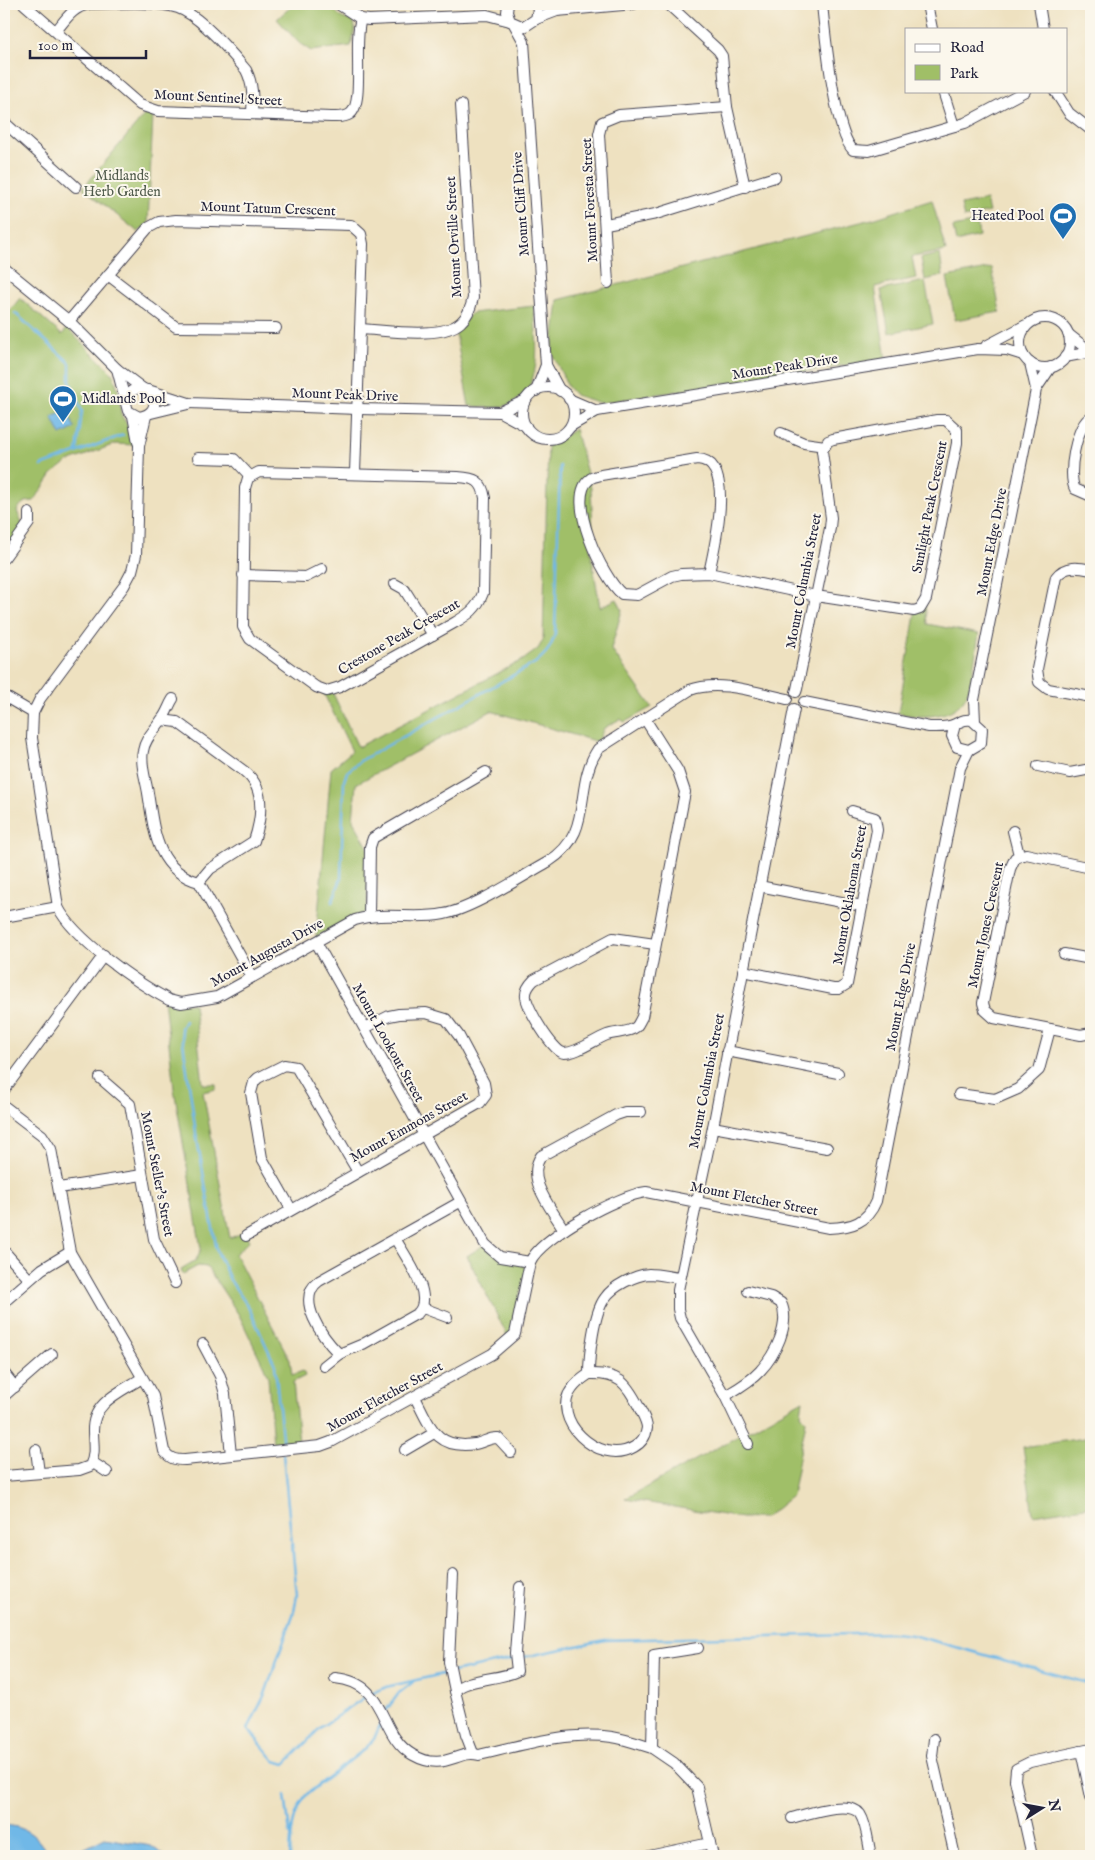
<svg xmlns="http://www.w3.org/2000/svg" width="1095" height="1860" font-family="'IM FELL English',serif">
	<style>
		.park { fill: #a0bf67; stroke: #617051 }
		.water { fill: #6fb8e7; stroke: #486d91 }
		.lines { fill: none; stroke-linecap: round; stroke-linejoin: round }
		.stream { stroke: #6fb8e7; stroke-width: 2.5 }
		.minor-casing { stroke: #413f4f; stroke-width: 12 }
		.minor { stroke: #fff; stroke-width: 10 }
		.labels { text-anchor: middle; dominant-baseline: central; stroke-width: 4; stroke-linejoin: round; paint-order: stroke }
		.street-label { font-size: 14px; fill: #22223b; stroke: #fbf7ec }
		.park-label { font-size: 14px; fill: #4e594a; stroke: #fbf7ec }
		.poi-label { font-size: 14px; fill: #22223b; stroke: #fbf7ec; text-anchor: end }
	</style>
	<rect width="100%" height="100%" fill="#fbf7ec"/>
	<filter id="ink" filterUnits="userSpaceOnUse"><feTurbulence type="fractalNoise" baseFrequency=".02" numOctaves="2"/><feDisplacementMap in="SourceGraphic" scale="10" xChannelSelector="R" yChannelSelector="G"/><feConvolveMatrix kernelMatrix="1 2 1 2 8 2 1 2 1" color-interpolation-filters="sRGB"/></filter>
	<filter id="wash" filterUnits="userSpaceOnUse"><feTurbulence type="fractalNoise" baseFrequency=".0096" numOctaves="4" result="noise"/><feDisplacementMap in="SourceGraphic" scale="20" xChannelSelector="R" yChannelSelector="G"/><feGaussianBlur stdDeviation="1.12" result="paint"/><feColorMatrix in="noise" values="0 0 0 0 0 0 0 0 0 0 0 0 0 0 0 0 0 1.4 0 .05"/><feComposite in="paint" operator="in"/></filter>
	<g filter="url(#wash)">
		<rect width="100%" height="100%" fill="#eee1c0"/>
		<!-- park -->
		<g class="park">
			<path d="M294,4H328L342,18L354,22L355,29L351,46L311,51L299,43L277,19Z"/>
			<path d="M146,113L153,115L148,224L138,232L83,188Z"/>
			<path d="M932,200L946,251L912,257L916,278L875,287L886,359L600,403L575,395L568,387L552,353L558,300L876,218Z"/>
			<path d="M986,200L989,212L964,218L961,205Z"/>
			<path d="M977,222L979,236L956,242L953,227Z"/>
			<path d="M940,254L943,276L925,280L921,258Z"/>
			<path d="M992,268L1000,312L955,320L947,277Z"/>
			<path d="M925,281L933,324L889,333L881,290Z"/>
			<path d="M20,298L62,335L67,328L113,374L118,389L121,415L133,433L135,445L115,444L68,462L52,474L34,501C25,501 21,503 17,511L23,526L4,553V318Z"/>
			<path d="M534,306C536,341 547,396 501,407C491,409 479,406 469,406L455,330L472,313Z"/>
			<path d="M575,429L591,488L593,532L597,540L590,547L600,607L617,599L622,610L611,649L652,707L625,722L620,719L604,728L598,742L491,711L356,784L353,820L368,847L367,911L316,937L331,769L352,751L322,690L331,689L358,747L523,660L538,649L543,640L548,444L559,440Z"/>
			<path d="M925,603L927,624L979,634C976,650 972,683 966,696C954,720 919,718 898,713L916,609Z"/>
			<path d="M164,999L194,1004L203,1084H216V1089L203,1092L230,1238L245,1232L249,1241L235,1254L290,1360L292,1375L303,1371L305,1376L293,1382L299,1442L273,1445L268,1377L264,1367L239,1315L207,1267L198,1266L183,1274L181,1269L196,1260L201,1249L174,1089Z"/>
			<path d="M484,1245L528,1261L509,1339L467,1256Z"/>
			<path d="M803,1400L801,1414L806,1421L792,1496L765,1518H742L625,1499Z"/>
			<path d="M1091,1437V1506L1033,1515L1023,1447Z"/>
		</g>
		<!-- water -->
		<g class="water">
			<path d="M66,411L75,428L61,435L52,417Z"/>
			<path d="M4,1825C28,1827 37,1836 49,1856H4Z"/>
			<path d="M105,1838L151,1846L165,1856H77L81,1850Z"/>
		</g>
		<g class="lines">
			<!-- stream -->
			<g class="stream">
				<path d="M15,313L70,363V381L82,411L77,452"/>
				<path d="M41,466L123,435"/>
				<path d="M332,902L341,879L344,781L347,772L360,761L535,663C546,654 552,647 555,633L560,466"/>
				<path d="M185,1021L181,1028L196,1133L217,1251L230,1280L249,1308L275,1365L283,1448"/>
				<path d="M283,1454L297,1595L294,1612L265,1694L248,1729L275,1761L285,1764L321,1727L368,1695"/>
				<path d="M519,1658L605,1640L893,1633L912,1635L1091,1684"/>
				<path d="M453,1672L513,1659"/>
				<path d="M373,1693L386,1687L447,1673"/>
				<path d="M385,1712L399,1693L413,1682"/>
				<path d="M285,1795L290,1834"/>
				<path d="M290,1856C291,1833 292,1814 306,1795L366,1748L374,1739L382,1720"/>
			</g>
		</g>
	</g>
	<g filter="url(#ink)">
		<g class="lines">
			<!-- minor casing -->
			<g class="minor-casing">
				<g id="minor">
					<path d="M24,4L140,105L158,111L331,117C337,117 344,118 350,114C365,104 353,40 361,19"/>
					<path d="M338,4L361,19L369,20L487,15L510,21"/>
					<path d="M508,4L507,12L510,21L524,27L536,19L538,9L536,4"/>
					<path d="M668,4L718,50L722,56L727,107L745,187"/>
					<path d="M822,4C825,33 834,131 853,150L869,151L965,123L1025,91"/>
					<path d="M927,4L932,29"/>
					<path d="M1039,4L1043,29"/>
					<path d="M536,19L557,11L634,4"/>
					<path d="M514,24L524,42L546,365L560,391"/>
					<path d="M56,31C66,19 73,7 89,4C117,4 151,0 178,8C199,15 231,52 246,70C253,84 253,97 252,113"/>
					<path d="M943,91L954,126"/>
					<path d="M1055,91L1069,113L1091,130"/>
					<path d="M4,122L76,187"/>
					<path d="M606,224L656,214L775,177"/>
					<path d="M4,268L69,321L117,369L142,388"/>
					<path d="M108,275L176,327L276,328"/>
					<path d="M608,283L599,134L602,122L619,115L727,107"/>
					<circle cx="1045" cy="343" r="25"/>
					<path d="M69,321L148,228L159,222L176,220L351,225L361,234L363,244L355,473"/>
					<path d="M360,329C386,330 442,340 461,322C468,316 471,307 473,298L461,105"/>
					<path d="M1068,334L1091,352"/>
					<path d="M986,346L1026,325"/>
					<path d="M1065,357L1091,352"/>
					<path d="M1030,363L1036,389"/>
					<path d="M117,369L128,411L139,417C152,415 157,407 153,395C143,385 133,386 126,398"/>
					<circle cx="548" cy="413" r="26"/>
					<path d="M148,390L189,403L358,409L500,412L526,400"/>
					<path d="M536,391L546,365"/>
					<path d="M569,399L597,411"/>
					<path d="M500,412L526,426"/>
					<path d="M151,413L188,404"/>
					<path d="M133,416L138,442"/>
					<path d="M146,416L139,446L136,555L132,571L124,586L40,699L33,713L32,738L58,907C73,938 137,983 169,1000L181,1003L217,997L355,920C384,911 415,920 444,914C472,909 521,877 548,862C596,832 572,788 598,749L690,690C720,679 757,693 787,699"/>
					<path d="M1091,417C1076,425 1067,475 1075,489L1091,496"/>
					<path d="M571,426L597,411L978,349L1007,350L1023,355"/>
					<path d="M781,433L804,443L825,446"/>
					<path d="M198,458L234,459L250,476"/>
					<path d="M259,472L458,477C475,478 482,480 485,498L483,593C477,609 468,615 454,623L340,687L327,691L316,687L250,639L243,627L245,488L248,478Z"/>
					<path d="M4,558L29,523V513"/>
					<path d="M1091,570C1078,567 1065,565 1056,577L1037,669L1039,682L1048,689L1091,697"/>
					<path d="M709,573C714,549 737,460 697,459L601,475C597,476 592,477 590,479C564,498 603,579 622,594L637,595L672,576L681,574L709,573L816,596L914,611L920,609L926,599L957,443V430L946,420H937L833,439L828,441L822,451L831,518L830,528L797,689L796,692"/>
					<path d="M243,575L306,577L322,569"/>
					<path d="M395,584L404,589L433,635"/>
					<path d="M4,696L33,713"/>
					<path d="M173,699C169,705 167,713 162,719C155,730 145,738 143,751C140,764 146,780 148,793C154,830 156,870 199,882L252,977"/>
					<path d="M804,702L929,727C937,727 948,728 955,724C962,721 964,719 972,720L982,729L981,743L969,750L957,747L952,736L955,725"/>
					<path d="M645,719L678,771L685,792L642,1017C640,1020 639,1024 636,1027C629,1033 615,1032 607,1035C594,1040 578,1053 564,1053C553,1052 527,1008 526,997C525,990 529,985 534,980L613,938L655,944"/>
					<path d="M162,720L177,722L244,771C266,788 262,817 254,841L210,869L199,882"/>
					<path d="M975,721L974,700L1035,395L1036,389L1051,367"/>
					<path d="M1038,766L1070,773L1091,769"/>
					<path d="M1013,831L1019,855"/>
					<path d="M1091,868L1026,854L1015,858L1010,869L983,1003L985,1010L994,1018L1081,1035L1091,1033"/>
					<path d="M759,886L862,906"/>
					<path d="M369,916L370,847L373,838L486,772"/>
					<path d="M4,917L58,907"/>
					<path d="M316,942L485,1244L500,1257L530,1262"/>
					<path d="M1064,954L1091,959"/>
					<path d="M743,971L833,989H839L847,984L877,830L875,818L852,811"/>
					<path d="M727,1051L838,1073"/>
					<path d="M100,1078L130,1104L154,1239L175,1283"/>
					<path d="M4,1090L104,955"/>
					<path d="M959,1094L995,1099L1018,1089L1039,1070L1050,1029"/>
					<path d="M4,1106L42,1135L51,1149L70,1252L153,1396L164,1451C170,1459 175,1460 185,1460L320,1446L331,1442L492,1354L515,1334L530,1262C541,1237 619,1195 646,1192L829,1228C852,1227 867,1223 876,1201L960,768L969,750"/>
					<path d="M713,1127L827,1148"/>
					<path d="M59,1188L142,1175"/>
					<path d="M291,1209L262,1158L251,1093L254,1082L258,1078L284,1065L296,1067L358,1172"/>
					<path d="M564,1230C552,1209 525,1179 541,1156L616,1115L625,1112H641"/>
					<path d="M246,1236L480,1103L486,1095L484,1083L459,1036L446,1019L426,1013L399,1014L389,1016L365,1028"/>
					<path d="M395,1238C405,1257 435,1295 418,1313L363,1344L339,1354C323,1338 294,1299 319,1281L460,1202"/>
					<path d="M4,1251L29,1279"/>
					<path d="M4,1302L42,1269L70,1252"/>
					<path d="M423,1308L447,1317"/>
					<path d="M203,1344L220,1376L225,1394L231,1455"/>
					<path d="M324,1366L339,1354"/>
					<path d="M4,1373L15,1387"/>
					<path d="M589,1374C619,1373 626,1382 639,1407C642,1414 647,1421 647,1428C646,1437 641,1443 634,1447C598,1468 549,1417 572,1389C576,1383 583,1378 589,1374Z"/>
					<path d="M589,1374C589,1355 594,1312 605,1298C613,1286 635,1275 649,1274C659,1274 670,1277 680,1278"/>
					<path d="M4,1396L52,1354"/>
					<path d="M725,1396C737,1389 750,1382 760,1371C775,1355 791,1324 781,1303L771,1297L748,1291"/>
					<path d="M415,1397C430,1426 436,1450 475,1444C483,1443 490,1437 498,1438L511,1452"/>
					<path d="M748,1444L725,1396L680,1318L678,1309V1290L713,1127L794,709"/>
					<path d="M36,1450L39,1473"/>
					<path d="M405,1450L434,1433"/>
					<path d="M92,1462L107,1472"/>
					<path d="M4,1476L79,1470L90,1466C96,1454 93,1444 93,1431C92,1402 121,1392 142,1378"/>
					<path d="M453,1575L449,1662L455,1691"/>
					<path d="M698,1648L654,1655L652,1748L674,1763L697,1787L713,1856"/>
					<path d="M335,1678C389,1683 377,1735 413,1755C445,1773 457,1749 479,1755C522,1745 567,1731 612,1737C625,1739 639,1744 652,1748"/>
					<path d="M934,1739L932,1756L955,1856"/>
					<path d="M1081,1751L1091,1797"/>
					<path d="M473,1753L466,1735L455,1691C465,1678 501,1680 517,1671L515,1653L520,1587"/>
					<path d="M792,1818C808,1814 849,1799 860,1814C867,1825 868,1843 871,1856"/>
					<path d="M649,1856L710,1843"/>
					<path d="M1032,1856L1015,1780L1016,1769L1030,1762L1091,1749"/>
				</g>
			</g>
			<!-- minor -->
			<use href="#minor" class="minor"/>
		</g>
	</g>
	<!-- icons -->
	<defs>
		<g id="stadium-pin" transform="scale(1.4375)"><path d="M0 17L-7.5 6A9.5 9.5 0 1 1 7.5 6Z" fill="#1f6fb2" stroke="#fbf7ec"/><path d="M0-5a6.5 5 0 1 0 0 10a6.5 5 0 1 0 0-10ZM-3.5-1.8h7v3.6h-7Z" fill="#fff"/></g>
	</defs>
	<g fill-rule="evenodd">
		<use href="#stadium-pin" x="1063" y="216"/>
		<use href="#stadium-pin" x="63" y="399"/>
	</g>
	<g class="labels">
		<!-- street labels -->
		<g class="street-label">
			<text transform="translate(218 98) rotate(3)">Mount Sentinel Street</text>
			<text transform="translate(590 200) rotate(-93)">Mount Foresta Street</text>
			<text transform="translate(521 204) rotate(-94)">Mount Cliff Drive</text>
			<text transform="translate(268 209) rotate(2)">Mount Tatum Crescent</text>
			<text transform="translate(454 237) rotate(-93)">Mount Orville Street</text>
			<text transform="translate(785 367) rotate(-9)">Mount Peak Drive</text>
			<text transform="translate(345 395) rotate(2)">Mount Peak Drive</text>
			<text transform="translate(930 507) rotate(-79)">Sunlight Peak Crescent</text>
			<text transform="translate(992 542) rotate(-79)">Mount Edge Drive</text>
			<text transform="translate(804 581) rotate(-79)">Mount Columbia Street</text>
			<text transform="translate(399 637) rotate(-30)">Crestone Peak Crescent</text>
			<text transform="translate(850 895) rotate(-80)">Mount Oklahoma Street</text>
			<text transform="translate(986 925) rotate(-78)">Mount Jones Crescent</text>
			<text transform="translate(267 953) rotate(-29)">Mount Augusta Drive</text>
			<text transform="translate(901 997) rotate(-79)">Mount Edge Drive</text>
			<text transform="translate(388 1043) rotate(61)">Mount Lookout Street</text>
			<text transform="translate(707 1081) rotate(-79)">Mount Columbia Street</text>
			<text transform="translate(409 1127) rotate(-29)">Mount Emmons Street</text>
			<text transform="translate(157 1174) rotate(79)">Mount Steller's Street</text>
			<text transform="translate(754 1199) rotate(11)">Mount Fletcher Street</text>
			<text transform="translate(385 1397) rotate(-29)">Mount Fletcher Street</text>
		</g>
		<!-- park labels -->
		<g class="park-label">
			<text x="122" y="176">Midlands<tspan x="122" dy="16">Herb Garden</tspan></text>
		</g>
		<!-- poi labels -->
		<g class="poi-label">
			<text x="1044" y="216">Heated Pool</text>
			<text x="82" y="399" text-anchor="start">Midlands Pool</text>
		</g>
	</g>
	<!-- margin -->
	<rect width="1095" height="1860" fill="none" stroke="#fbf7ec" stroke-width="20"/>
	<!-- legend -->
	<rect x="905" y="28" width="162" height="65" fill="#fbf7ec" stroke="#a4a2a5"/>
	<rect x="915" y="44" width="25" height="8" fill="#ffffff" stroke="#a4a2a5"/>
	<text x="950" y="52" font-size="15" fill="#22223b">Road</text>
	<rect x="915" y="65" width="25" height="15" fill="#a0bf67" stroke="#a4a2a5"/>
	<text x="950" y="78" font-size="15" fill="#22223b">Park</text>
	<!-- north arrow -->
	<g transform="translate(1042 1808) rotate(79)" stroke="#fbf7ec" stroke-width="4" paint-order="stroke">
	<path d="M0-4L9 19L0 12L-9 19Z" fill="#22223b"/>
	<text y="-8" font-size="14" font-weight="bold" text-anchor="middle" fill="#22223b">N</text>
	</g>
	<!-- scale -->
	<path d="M30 50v8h116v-8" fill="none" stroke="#22223b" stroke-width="2.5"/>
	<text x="38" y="50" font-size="15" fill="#22223b" stroke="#fbf7ec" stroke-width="4" paint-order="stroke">100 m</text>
</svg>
